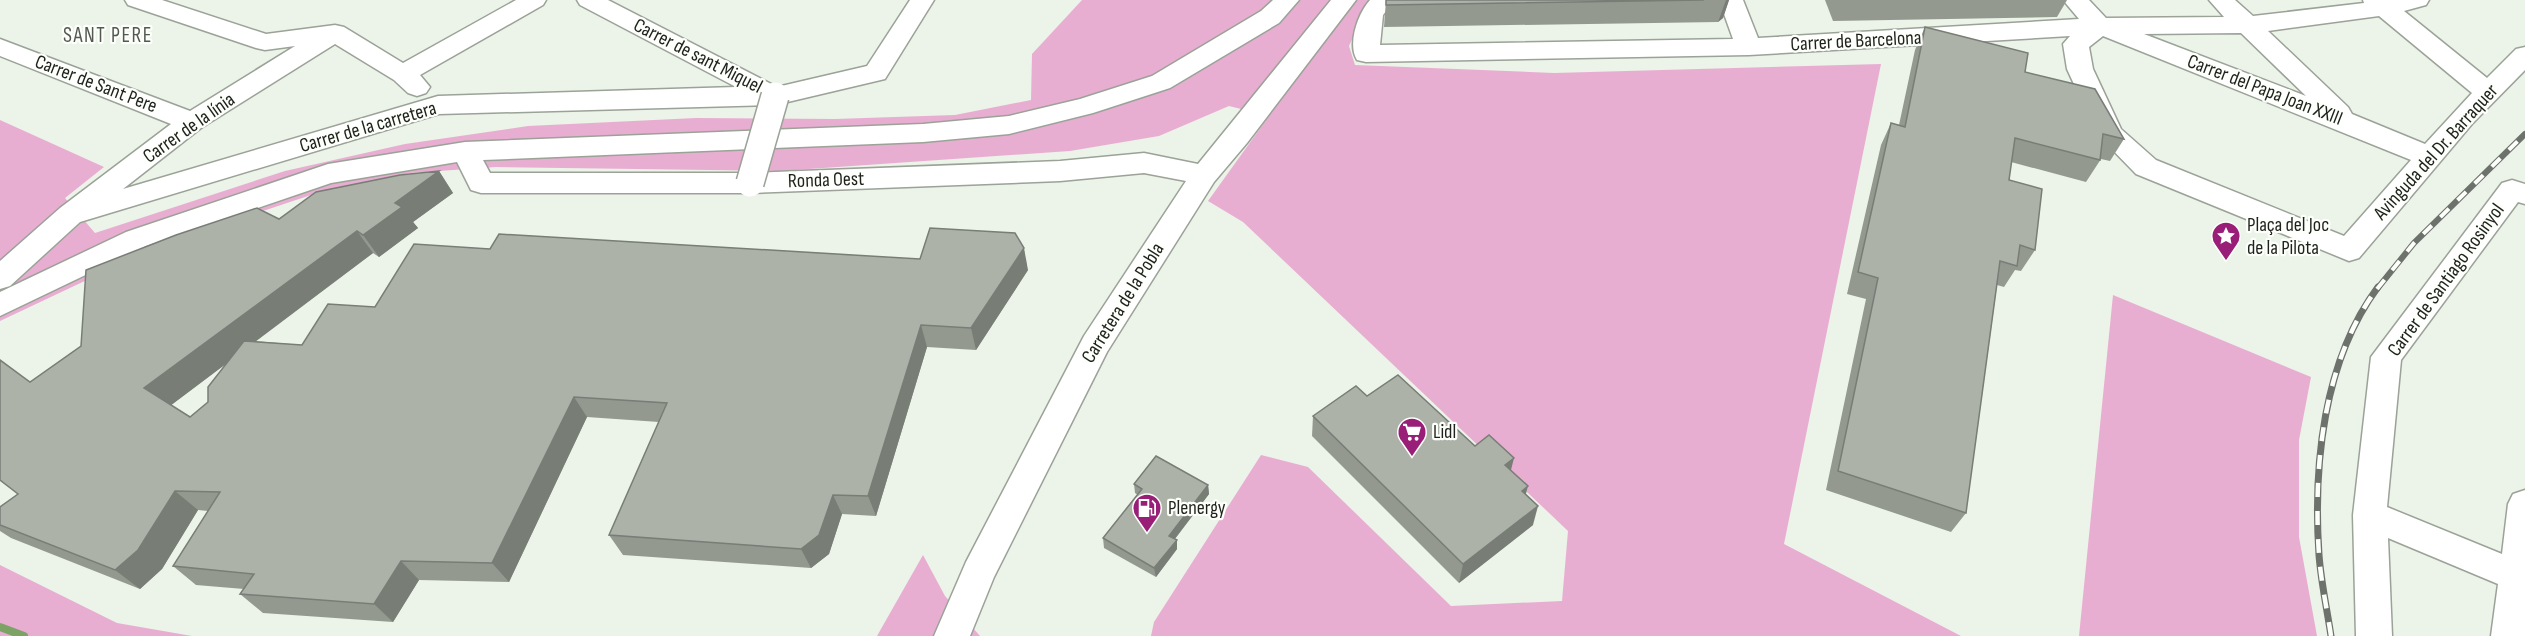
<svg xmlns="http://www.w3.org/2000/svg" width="2525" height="636" font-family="'Sofia Sans Condensed',sans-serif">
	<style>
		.green { fill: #e8aed2 }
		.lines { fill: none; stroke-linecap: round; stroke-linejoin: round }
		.stream { stroke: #7ca265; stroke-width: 8 }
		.minor-casing { stroke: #9ba297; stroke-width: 3 }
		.minor { fill: #fff; fill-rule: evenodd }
		.rail-far1-casing { stroke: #6e726c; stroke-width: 6 }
		.rail-casing { stroke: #6e726c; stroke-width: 7 }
		.rail-far1 { stroke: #fcfffa; stroke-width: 4; stroke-dasharray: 12; stroke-linecap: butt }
		.rail { stroke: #fcfffa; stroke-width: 4.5; stroke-dasharray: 14; stroke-linecap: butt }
		.minor-bridge-casing { stroke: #9ba297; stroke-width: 30; stroke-linecap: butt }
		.minor-bridge { stroke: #fff; stroke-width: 27 }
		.wall { fill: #949990; fill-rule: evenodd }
		.shaded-wall { fill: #787d76 }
		.building { fill: #acb2a8; stroke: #787d76; stroke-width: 1.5 }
		.labels { text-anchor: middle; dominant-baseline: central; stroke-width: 4.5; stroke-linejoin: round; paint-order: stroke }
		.street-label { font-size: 20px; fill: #1f211d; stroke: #fcfffa }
		.poi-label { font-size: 20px; fill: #1f211d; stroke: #fcfffa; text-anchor: start }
		.neighbourhood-label { font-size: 21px; letter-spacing: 1.5px; fill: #535950; stroke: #fcfffa }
	</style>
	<rect width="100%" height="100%" fill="#ecf3e8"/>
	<!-- green -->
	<g class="green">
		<path d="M1082,0H1375L1365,11L1349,46L1355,65L1554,73L1881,64L1784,544L1961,636H1151L1154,622L1261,455L1308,467L1451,606L1562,601L1568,531L1243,222L1208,201L1269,116L1229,106L1159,136L1070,151L780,171L496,167L410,173L320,192L161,245L0,321V120L104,167L65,198L95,233L285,171L405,144L528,126L696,118L835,119L955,115L1031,100L1032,54Z"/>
		<path d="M2113,295L2311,377L2299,440V537L2317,636H2079Z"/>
		<path d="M923,555L945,596L980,636H877Z"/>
		<path d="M0,565L117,623L192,636H0Z"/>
	</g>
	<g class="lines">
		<!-- stream -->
		<path class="stream" d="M0,627L24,636"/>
		<!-- minor casing -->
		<g class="minor-casing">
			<g id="minor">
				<path d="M125,0H162L266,34L335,25L344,27L403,63L516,0H546L543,5L420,75L430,87L426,93L417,96L408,93L394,80L335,44L201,128L123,189L438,96L736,87L580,5L577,0H608L777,87L867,66L910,0H934L885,79L775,105L439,114L80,222L10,286L0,289V261L60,208L171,124L0,56V39L190,111L295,46L265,50L256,48L128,5Z"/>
				<path d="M1273,0H1299L1279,23L1170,88L1093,113L1009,134L923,142L483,160L490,173H750L1060,161L1144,153L1198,164L1331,0H1356L1247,143L1214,182L1107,352L994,577L970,636H934L966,562L1084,336L1186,181L1144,173L1060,181L750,193H481L471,190L457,162L331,183L146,246L0,316V292L126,232L328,164L465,142L923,124L1009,116L1080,99L1152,76L1261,11Z"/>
				<path d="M1370,0H1395L1383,15L1380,45L1733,39L1719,0H1743L1758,38L2079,19L2063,0H2089L2106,18L2224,17L2209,0H2235L2253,16L2364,3L2363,0H2429L2426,5L2404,11L2487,78L2516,49L2525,47V70L2472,124L2359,258L2349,261L2136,174L2097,134L2067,69L2063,44L2070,36L1749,55L1366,62L1357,60C1347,44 1358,13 1370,0ZM2379,16L2472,93L2425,144L2352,114L2348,107L2268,31ZM2241,33L2306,96L2144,34ZM2103,36L2411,160L2344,236L2156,160L2121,129L2093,69L2089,47Z"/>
				<path d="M2512,180L2525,184V204L2518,202L2401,360L2387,507L2502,554L2508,504L2513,494L2525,490V636H2491L2498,584L2388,538L2392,636H2356L2353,515L2371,357L2502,183Z"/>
			</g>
		</g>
		<!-- minor -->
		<use href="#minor" class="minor"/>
		<!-- rail-far1 casing -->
		<g class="rail-far1-casing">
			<path id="rail-far1" d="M2377,289L2414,243L2525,134"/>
		</g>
		<!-- rail casing -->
		<g class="rail-casing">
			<path id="rail" d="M2331,636C2327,609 2321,582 2319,555C2313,466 2323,361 2378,287"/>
		</g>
		<!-- rail-far1 -->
		<use href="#rail-far1" class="rail-far1"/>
		<!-- rail -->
		<use href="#rail" class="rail"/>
		<!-- minor-bridge casing -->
		<g class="minor-bridge-casing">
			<path id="minor-bridge" d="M750,183L775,96"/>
		</g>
		<!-- minor-bridge -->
		<use href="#minor-bridge" class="minor-bridge"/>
	</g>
	<!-- wall -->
	<g class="wall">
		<path d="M1386,0H1729L1723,18L1718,22L1384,27Z"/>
		<path d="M1825,0H2067L2057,17L1833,21Z"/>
		<path d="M1925,27L2025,72L2124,139L2110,161L2101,159L2086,182L2011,162L2009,180L2035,250L2021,271L2015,270L2004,287L1997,285L1966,513L1951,532L1826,490L1866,299L1847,294L1881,145L1891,123L1899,125L1915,50Z"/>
		<path d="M439,171L453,193L413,222L418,228L379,257L373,253L255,341L302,345L490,249L1028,270L976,350L927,347L876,516L842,514L829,554L811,568L623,555L609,535L659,422L587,417L509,582L419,580L393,622L263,613L240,594L244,589L196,585L173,566L208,511L198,510L162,569L140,589L11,538L0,531V507L18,494L30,382L279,219ZM227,363L208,402L190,417L171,405Z"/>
		<path d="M1367,396L1475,446L1511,470L1526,494L1533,525L1459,583L1312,436L1313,416Z"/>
		<path d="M1134,484L1208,485L1209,494L1175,539L1177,549L1156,577L1104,548L1103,538L1138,495L1135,493Z"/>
	</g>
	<!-- shaded-wall -->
	<g class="shaded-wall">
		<path d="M1726,0H1729L1723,18L1718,22Z"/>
		<path d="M439,171L453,193L413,222L418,228L379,257L363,235L395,203Z"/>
		<path d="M357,231L373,253L166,409L144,388Z"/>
		<path d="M1024,248L1028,270L976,350L971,328Z"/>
		<path d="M921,325L927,347L876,516L868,496Z"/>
		<path d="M574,397L587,417L509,582L492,563Z"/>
		<path d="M1514,458L1509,478L1505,465Z"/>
		<path d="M1208,485L1209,494L1170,545L1169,536Z"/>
		<path d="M1528,486L1523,505L1522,491Z"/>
		<path d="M175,491L198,510L162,569L140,589L115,570Z"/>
		<path d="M833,495L842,514L829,554L811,568L801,549Z"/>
		<path d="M1538,506L1533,525L1459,583L1463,564Z"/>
		<path d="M1177,540V549L1156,577L1154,568Z"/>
		<path d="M401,561L419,580L393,622L374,604Z"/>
	</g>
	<!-- building -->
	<g class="building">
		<path d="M1386,0H1704L1386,5Z"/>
		<path d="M1925,27L2028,53L2025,72L2095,89L2124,139L2103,134L2100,160L2015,138L2009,180L2042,189L2035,250L2020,245L2017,266L2000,261L1966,513L1838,471L1878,278L1858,272L1891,123L1905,127Z"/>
		<path d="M439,171L395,203L402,207L363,235L357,231L144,388L190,417L208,402V387L244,341L302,345L328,304L375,307L414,244L490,249L499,234L920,259L930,228L1015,233L1024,248L971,328L921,325L868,496L833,495L819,535L801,549L609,535L667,403L574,397L492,563L401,561L374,604L240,594L254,574L173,566L220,492L175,491L138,550L115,570L0,525V507L18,494L0,480V360L30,382L81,346L86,270L176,235L257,208L279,219L316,192L400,175Z"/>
		<path d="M1398,375L1475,446L1489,435L1514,458L1505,465L1528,486L1522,491L1538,506L1463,564L1313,416L1356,386L1367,396Z"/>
		<path d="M1156,456L1208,485L1169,536L1177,540L1154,568L1103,538L1142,489L1134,484Z"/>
	</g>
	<!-- icons -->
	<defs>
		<g id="sight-pin" transform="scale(1.5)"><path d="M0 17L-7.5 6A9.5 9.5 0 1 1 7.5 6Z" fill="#991e78" stroke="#fcfffa"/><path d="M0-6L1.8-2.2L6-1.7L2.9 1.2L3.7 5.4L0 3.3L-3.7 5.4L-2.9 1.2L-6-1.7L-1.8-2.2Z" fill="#fff"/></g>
		<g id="supermarket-pin" transform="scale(1.5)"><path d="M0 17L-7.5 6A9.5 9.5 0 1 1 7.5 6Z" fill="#991e78" stroke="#fcfffa"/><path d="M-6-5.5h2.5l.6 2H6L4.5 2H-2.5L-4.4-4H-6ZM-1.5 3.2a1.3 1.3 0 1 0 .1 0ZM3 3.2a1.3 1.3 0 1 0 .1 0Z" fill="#fff"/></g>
		<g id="fuel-pin" transform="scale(1.5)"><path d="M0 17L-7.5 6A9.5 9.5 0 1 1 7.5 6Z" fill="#991e78" stroke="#fcfffa"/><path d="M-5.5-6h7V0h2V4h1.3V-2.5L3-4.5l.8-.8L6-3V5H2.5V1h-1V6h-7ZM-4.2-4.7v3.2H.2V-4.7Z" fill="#fff"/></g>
	</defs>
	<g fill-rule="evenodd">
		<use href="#sight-pin" x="2226" y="236"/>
		<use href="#supermarket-pin" x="1412" y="432"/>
		<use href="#fuel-pin" x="1147" y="508"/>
	</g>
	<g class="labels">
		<!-- street labels -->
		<g class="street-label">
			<text transform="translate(1856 41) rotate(-3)">Carrer de Barcelona</text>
			<text transform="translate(698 56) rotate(27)">Carrer de sant Miquel</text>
			<text transform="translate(96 84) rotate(21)">Carrer de Sant Pere</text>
			<text transform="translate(2265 90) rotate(21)">Carrer del Papa Joan XXIII</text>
			<text transform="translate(368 127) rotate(-16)">Carrer de la carretera</text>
			<text transform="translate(189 128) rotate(-35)">Carrer de la línia</text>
			<text transform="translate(2436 152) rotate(-48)">Avinguda del Dr. Barraquer</text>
			<text transform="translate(826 180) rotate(-2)">Ronda Oest</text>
			<text transform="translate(2446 280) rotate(-54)">Carrer de Santiago Rosinyol</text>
			<text transform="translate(1123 303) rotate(-58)">Carretera de la Pobla</text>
		</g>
		<!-- poi labels -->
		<g class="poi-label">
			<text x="2247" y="225">Plaça del Joc<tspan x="2247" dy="23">de la Pilota</tspan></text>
			<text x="1433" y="432">Lidl</text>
			<text x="1168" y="508">Plenergy</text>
		</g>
		<!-- neighbourhood labels -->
		<g class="neighbourhood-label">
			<text x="108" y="35">SANT PERE</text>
		</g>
	</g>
</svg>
